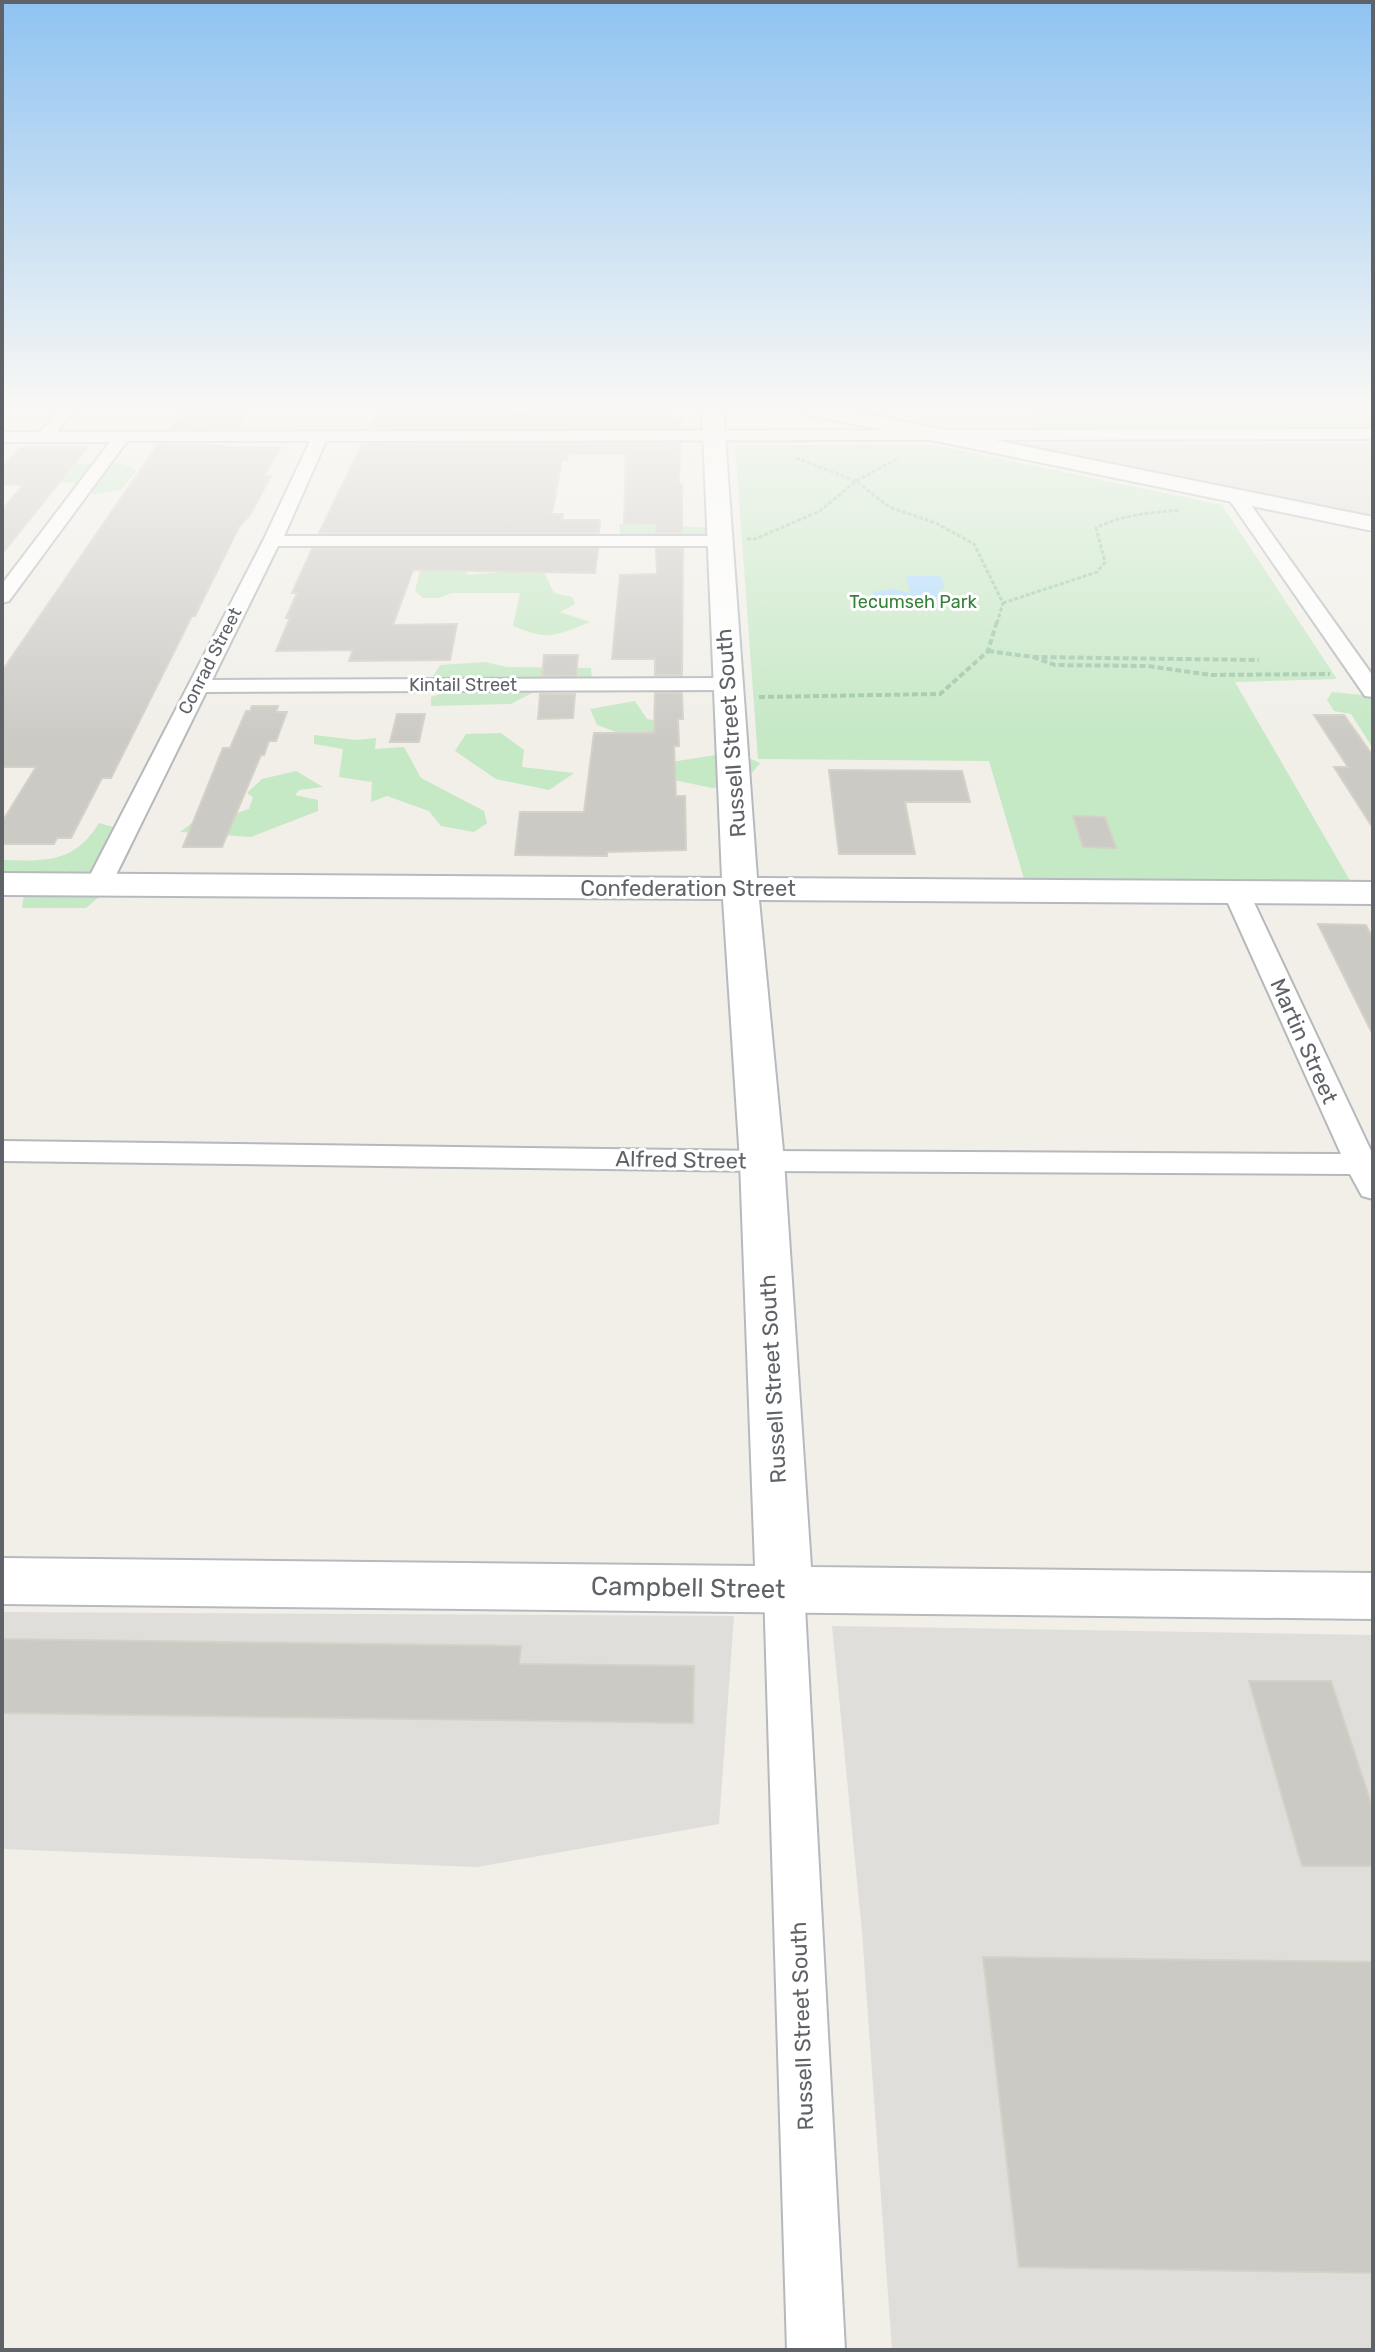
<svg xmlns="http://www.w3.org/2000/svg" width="1375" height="2352" font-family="Rubik,sans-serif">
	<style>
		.commercial { fill: #fef7e0 }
		.industrial { fill: #e0deda }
		.green { fill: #c5e8c5 }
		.water { fill: #aadaff }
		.building { fill: #cccac5; stroke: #d6d1c6; stroke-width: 2 }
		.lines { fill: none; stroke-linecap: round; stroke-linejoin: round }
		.street-casing { stroke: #b5b8bc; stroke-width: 4 }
		.secondary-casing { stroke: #b6babf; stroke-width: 4 }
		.path-far1 { stroke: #9cc7a9; stroke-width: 3; stroke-dasharray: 4 2; stroke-linecap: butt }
		.path { stroke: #9cc7a9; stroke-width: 4; stroke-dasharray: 6 3; stroke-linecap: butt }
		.street { fill: #fff; fill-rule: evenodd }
		.secondary { fill: #fff; fill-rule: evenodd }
		.labels { text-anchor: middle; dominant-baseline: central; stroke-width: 6; stroke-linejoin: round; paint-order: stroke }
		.far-park-label { font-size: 18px; fill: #348238; stroke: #fff }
		.far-street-label { font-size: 18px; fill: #5f6368; stroke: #fff }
		.street-label { font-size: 22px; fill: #5f6368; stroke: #fff }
		.near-street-label { font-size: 26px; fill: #5f6368; stroke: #fff }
	</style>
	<rect width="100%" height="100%" fill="#f1efe8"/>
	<!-- commercial -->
	<path class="commercial" d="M727,409H751L863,431L728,433Z"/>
	<!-- industrial -->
	<g class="industrial">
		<path d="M1373,443V516L1020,444Z"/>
		<path d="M2,1612L734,1616L719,1824L477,1867L2,1849Z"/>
		<path d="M832,1626L1373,1635V2350H892L862,1932Z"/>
	</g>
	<!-- green -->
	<g class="green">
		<path d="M1029,409H1373V432L1042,434Z"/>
		<path d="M735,445H934L1222,505L1337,679L1235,682L1352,884L1025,882L989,761L758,759Z"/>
		<path d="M121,463L137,470L121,490L93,495L90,486L61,482L62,477L76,464Z"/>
		<path d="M619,524L715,528L714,538L621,537Z"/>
		<path d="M542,568L554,593L572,597L575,604L560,612L590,622C555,636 549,641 513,626L520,593H452L437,598H423L415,591L420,571H464L468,575Z"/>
		<path d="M485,662L507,667L591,668L592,679L538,690L511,704L431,706V697L463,687L464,681L432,678L440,665Z"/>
		<path d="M1332,692L1373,696V748L1351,714L1334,711L1327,700Z"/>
		<path d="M635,701L647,719L662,722L666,731L630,737L597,725L590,709Z"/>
		<path d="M501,733L524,750L522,767L574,773L549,790L496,779L455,751L466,734Z"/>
		<path d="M314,735L357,740L376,738L375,749L404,747L421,778L484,811L487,823L474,832L441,826L429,811L387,796L371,802L372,782L339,777L343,749L314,744Z"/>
		<path d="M716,755L744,756L760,763L743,784L712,788L674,780L671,762Z"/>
		<path d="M296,771L323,787L299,790L295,795L318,800V811L251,837L180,832L192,823L212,827L215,820L249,809L253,797L247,793L262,779Z"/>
		<path d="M99,823L138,834L123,866L82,876L64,871L57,880L107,890L86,908H22L26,882L2,880V860C45,861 74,864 99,823Z"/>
	</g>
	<!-- water -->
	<path class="water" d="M906,576H941L945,589L938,590L942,604H914L909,598L894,603L874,598V592L891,589L910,593Z"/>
	<!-- building -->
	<g class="building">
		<path d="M379,409H501L530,411L529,415H583L584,410L656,409L669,412V417L681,418V428H370Z"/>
		<path d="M180,415H222L244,416L237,429H170Z"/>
		<path d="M680,443L679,484H682V533H656V524H624L626,454H568L567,460H562L552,514H563L562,520H600L599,533H319L362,444Z"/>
		<path d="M158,444L281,448L264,476H271L250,515L239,527L195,616H192L111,778H102L71,838H57L54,844H2V822L36,767H2V671Z"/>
		<path d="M20,448H87L2,554V510L23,485L2,484V467Z"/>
		<path d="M312,549H598L595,573L413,570L393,625L457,624L450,660L349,661L353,650L276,651L290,618H286L297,593H292Z"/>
		<path d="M656,549H683L682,675H655V659H612L620,575L657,574Z"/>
		<path d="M544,655H578L576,676H542Z"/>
		<path d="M655,693H682L683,719H678L679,746H674L676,796H685L686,850L607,852V856L515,855L520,812H584L594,733H654Z"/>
		<path d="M540,694H575L573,718L538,719Z"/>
		<path d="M252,706H278L276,712H287L276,741H269L264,755H261L222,847H183L223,748H230L246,711H250Z"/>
		<path d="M397,714H425L419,742H390Z"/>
		<path d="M1314,715H1344L1373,756V828L1334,767H1348Z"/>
		<path d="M829,770L962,771L970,802H905L915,854H839Z"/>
		<path d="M1073,816L1105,817L1116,848L1083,847Z"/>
		<path d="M1318,924L1366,925L1373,939V1035Z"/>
		<path d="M2,1639L521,1646L519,1664L694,1666L693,1723L2,1713Z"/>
		<path d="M1249,1681H1331L1373,1809V1866H1302Z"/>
		<path d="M983,1957L1373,1962V2273L1019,2267Z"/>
	</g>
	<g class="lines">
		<!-- street casing -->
		<g class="street-casing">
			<g id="street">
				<path d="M60,409H75L57,432L1373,429V439L326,441L284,536H718L727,541L718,546H278L212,680L729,678L740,684L729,690L206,692L111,885L107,890H89L85,885L263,541L310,441H127L9,601L2,603V584L110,442H2V432H40Z"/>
				<path d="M1235,490L1241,491L1373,676V697L1365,696L1226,495Z"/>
				<path d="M1236,884L1245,887L1249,892L1373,1155V1199L1362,1196L1350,1174L762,1171L2,1161V1141L762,1151L1341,1154L1223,892L1227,887Z"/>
				<path d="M784,1571L798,1576L804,1588L845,2350H787L764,1588L770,1576Z"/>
			</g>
		</g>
		<!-- secondary casing -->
		<g class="secondary-casing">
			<g id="secondary">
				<path d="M702,409H723L757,878L1373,882V904L759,900L784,1161L811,1567L1373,1573V1619L2,1604V1558L755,1566L740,1161L723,899L2,895V873L722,878Z"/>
				<path d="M800,409H842L1373,517V531L810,415Z"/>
			</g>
		</g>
		<!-- path-far1 -->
		<g class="path-far1">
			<path d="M796,458L856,481L889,507L936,523L974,544L1003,603L997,623"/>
			<path d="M747,539H755L820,511L856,481L899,458"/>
			<path d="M1003,603L1097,572L1105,562L1096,528C1123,514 1151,513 1181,510"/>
		</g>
		<!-- path -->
		<g class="path">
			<path d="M988,651L1033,657L1259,660"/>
			<path d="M1033,657L1055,665L1148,666L1211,675L1330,674"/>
			<path d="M759,697L940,694L988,651L997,621"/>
		</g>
		<!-- street -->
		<use href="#street" class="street"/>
		<!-- secondary -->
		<use href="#secondary" class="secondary"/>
	</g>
	<!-- sky -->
	<linearGradient id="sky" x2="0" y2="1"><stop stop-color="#8fc3f1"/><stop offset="0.55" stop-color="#f9f8f5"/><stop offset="1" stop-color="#f9f8f5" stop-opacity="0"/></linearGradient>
	<rect width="1375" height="739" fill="url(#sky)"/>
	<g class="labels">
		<!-- far-park labels -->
		<g class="far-park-label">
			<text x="913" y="602">Tecumseh Park</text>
		</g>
		<!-- far-street labels -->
		<g class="far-street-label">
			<text transform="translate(210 661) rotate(-63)">Conrad Street</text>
			<text x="463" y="685">Kintail Street</text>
		</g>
		<!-- street labels -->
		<g class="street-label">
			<text transform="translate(731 733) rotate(-94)">Russell Street South</text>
			<text x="688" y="888">Confederation Street</text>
			<text transform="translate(1304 1041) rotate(66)">Martin Street</text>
			<text transform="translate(681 1160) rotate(1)">Alfred Street</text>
			<text transform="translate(773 1379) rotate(-93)">Russell Street South</text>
			<text transform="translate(802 2026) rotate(-92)">Russell Street South</text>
		</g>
		<!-- near-street labels -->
		<g class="near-street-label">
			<text transform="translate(688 1588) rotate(1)">Campbell Street</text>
		</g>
	</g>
	<!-- border -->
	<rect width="1375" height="2352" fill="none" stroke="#5f6368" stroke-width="8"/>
</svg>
